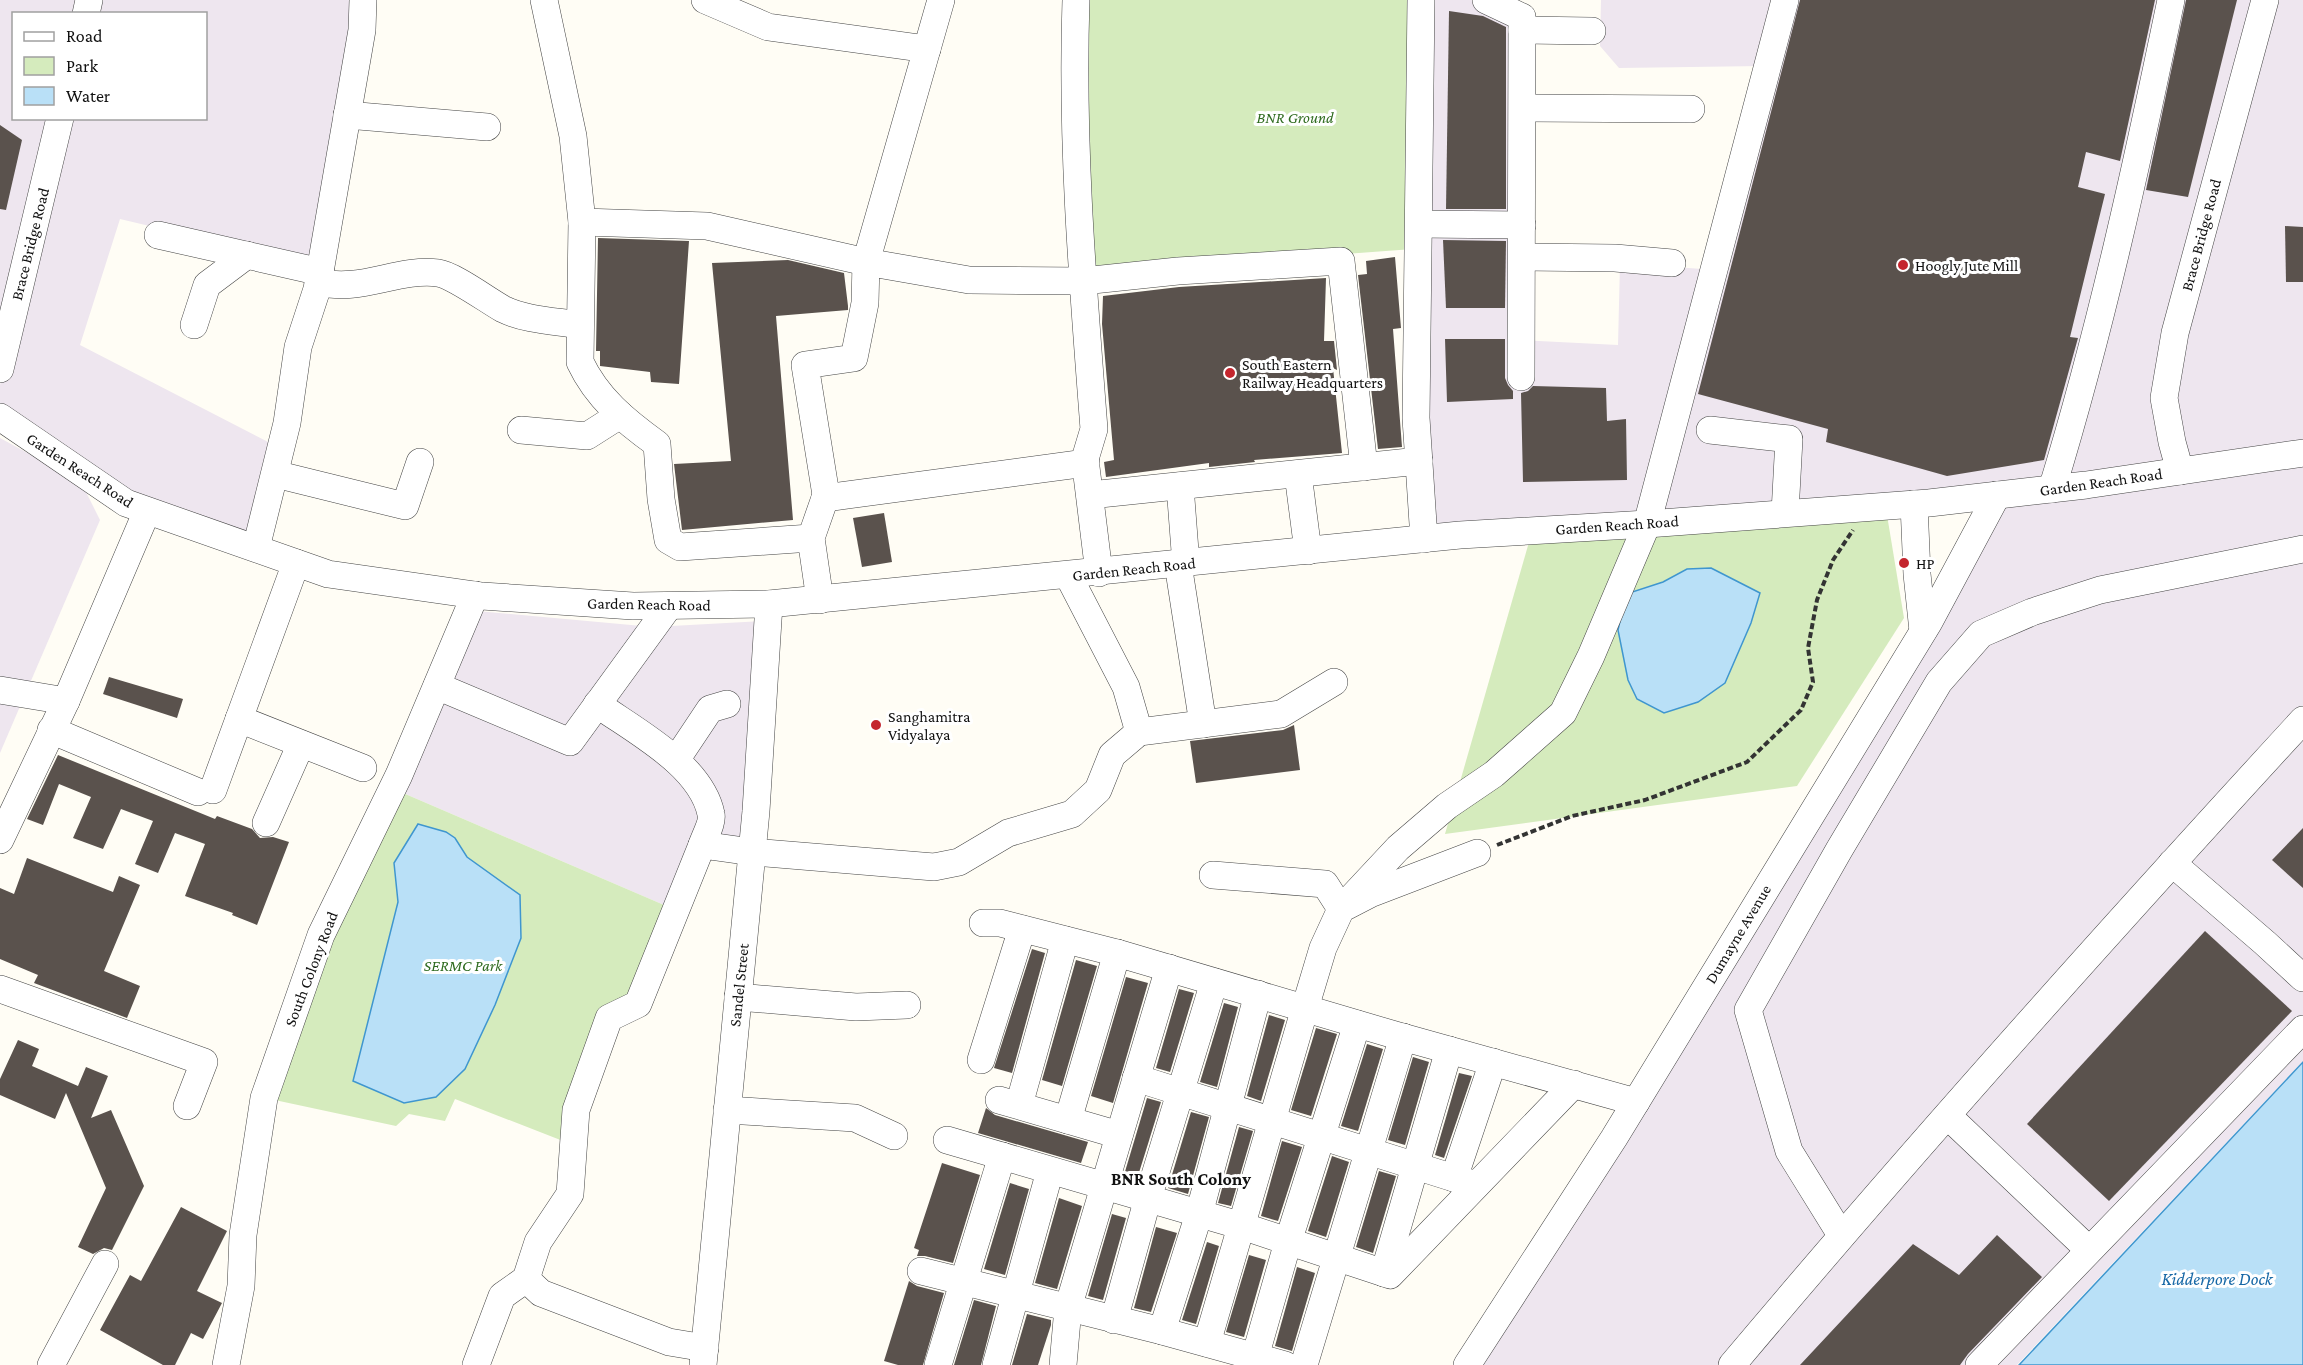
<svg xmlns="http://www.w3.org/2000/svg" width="2303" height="1365" font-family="'Crimson Pro',serif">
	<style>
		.industrial { fill: #eee6ef }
		.green { fill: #d5ebbd }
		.water { fill: #b9e0f7; stroke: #3f96cf; stroke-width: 1.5 }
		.building { fill: #5a524d }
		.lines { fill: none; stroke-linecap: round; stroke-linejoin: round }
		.minor-casing { stroke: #444; stroke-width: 28 }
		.path { stroke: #333; stroke-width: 4; stroke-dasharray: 6 3; stroke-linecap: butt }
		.minor { stroke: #fff; stroke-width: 27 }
		.poi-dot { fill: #c4262e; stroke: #fff; stroke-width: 2 }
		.labels { text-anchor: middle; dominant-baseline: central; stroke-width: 6; stroke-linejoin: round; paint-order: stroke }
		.park-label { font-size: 16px; font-style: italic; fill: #2f6b1f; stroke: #fff }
		.street-label { font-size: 16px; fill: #111; stroke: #fff }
		.poi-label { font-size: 16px; fill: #111; stroke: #fff; text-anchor: start }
		.neighbourhood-label { font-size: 18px; font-weight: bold; fill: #111; stroke: #fff }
		.water-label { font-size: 18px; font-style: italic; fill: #1768a6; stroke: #fff }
	</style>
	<rect width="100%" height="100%" fill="#fffdf5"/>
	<!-- industrial -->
	<g class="industrial">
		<path d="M0,0H79L76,13L14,14V118L51,119L0,328Z"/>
		<path d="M95,0H358L318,266L120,219L80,345L276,446L254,543L127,496L0,407V385L65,119L206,118V14L91,13Z"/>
		<path d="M1425,0H1481L1519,20L1517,340L1618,345L1620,263L1702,269L1643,515L1430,533Z"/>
		<path d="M1601,0H2263L2160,405L2172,466L2049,482L1647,515L1762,66L1619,68L1600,46Z"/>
		<path d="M2269,0H2303V448L2184,466L2168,396Z"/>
		<path d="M0,438L81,482L100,520L0,753Z"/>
		<path d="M2303,457V1061L2017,1365H1474L2002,499Z"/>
		<path d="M477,611L653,627L763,621L747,841L700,834L671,908L396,790Z"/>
	</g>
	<!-- green -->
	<g class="green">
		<path d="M1086,0H1416L1413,249L1087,273Z"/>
		<path d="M1887,515L1904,618L1797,786L1445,834L1529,542Z"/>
		<path d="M396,790L671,908L563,1141L455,1099L445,1121L409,1114L396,1126L270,1099L326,939Z"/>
	</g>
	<!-- water -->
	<g class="water">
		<path d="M1711,568L1760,593L1751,623L1725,683L1698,702L1664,713L1637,699L1628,680L1618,630L1626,594L1663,582L1687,569Z"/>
		<path d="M418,824L446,832L455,838L467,857L520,895L521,938L495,1005L465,1069L436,1097L404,1103L353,1081L398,902L394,863Z"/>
		<path d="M2303,1062V1365H2019Z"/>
	</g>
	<!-- building -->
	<g class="building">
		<path d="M1800,0H2155L2120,161L2086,152L2078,187L2105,194L2070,337L2078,338L2044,460L1947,476L1826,442L1828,429L1698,394Z"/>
		<path d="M2186,0H2237L2188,197L2146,190Z"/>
		<path d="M1449,11L1483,16L1506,27V209H1446Z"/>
		<path d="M0,125L22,140L6,210L0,209Z"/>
		<path d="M2285,226L2303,227V282H2286Z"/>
		<path d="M598,238L689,241L679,384L651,382L650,372L600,366V351H596Z"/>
		<path d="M1443,240L1506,241L1505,308H1446Z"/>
		<path d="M1395,257L1401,328L1393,329L1402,447L1378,449L1358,275L1367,274L1366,261Z"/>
		<path d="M788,260L844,273L848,306V310L776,316L793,520L682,530L674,464L731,461L712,263Z"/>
		<path d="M1326,278L1324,341H1334L1337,370L1333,368L1342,453L1254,460L1255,462L1209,467V463L1106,477L1104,462L1114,460L1102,324L1103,296L1179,287Z"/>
		<path d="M1445,339H1505V378L1508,385L1513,391V399L1447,402Z"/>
		<path d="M1533,386L1606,388L1607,421L1626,419L1627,480L1523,482L1521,393L1528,391Z"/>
		<path d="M884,513L892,562L862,567L853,518Z"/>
		<path d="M109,677L183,699L177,718L103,694Z"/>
		<path d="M1294,725L1300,770L1196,783L1190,741L1283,730Z"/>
		<path d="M58,755L215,819L217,816L252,829L260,838L273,837L289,842L257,925L232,915L233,913L185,896L205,844L175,833L158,873L135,864L153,821L121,809L103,849L73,838L91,797L59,784L43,825L27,819Z"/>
		<path d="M2303,828V888L2272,860Z"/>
		<path d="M27,858L113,892L119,876L140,885L104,971L140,986L127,1018L34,983L38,975L0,959V888L14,894Z"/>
		<path d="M2205,931L2292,1011L2109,1201L2027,1124Z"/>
		<path d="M1032,949L1045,953L1012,1073L994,1068Z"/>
		<path d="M1076,960L1097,966L1062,1086L1042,1080Z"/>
		<path d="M1126,977L1148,983L1113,1103L1091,1096Z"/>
		<path d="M1179,989L1194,993L1170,1072L1156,1068Z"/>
		<path d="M1224,1003L1238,1007L1217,1087L1200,1082Z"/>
		<path d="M1269,1015L1285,1020L1261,1101L1247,1096Z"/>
		<path d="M1316,1028L1337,1034L1311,1116L1291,1110Z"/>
		<path d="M18,1040L39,1049L32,1066L78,1086L86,1067L108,1076L91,1118L111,1110L144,1186L112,1250L104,1248L93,1254L78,1247L106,1188L66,1093L55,1119L0,1095V1079Z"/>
		<path d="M1367,1044L1383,1049L1358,1131L1341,1126Z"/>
		<path d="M1413,1057L1429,1062L1405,1145L1388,1140Z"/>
		<path d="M1459,1073L1472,1076L1444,1158L1435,1155Z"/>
		<path d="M1147,1098L1161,1102L1137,1179L1124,1175Z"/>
		<path d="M986,1108L995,1115L1088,1142L1081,1163L978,1133Z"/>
		<path d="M1191,1112L1209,1117L1188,1194L1168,1188Z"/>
		<path d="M1239,1127L1253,1131L1231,1206L1218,1203Z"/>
		<path d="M1282,1141L1302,1147L1278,1221L1261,1216Z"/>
		<path d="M1332,1156L1349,1162L1326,1237L1308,1231Z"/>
		<path d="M942,1163L980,1175L953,1263L925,1256H917L919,1250L914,1248Z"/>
		<path d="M1379,1171L1396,1176L1373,1253L1356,1247Z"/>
		<path d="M1010,1183L1029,1189L1005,1275L984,1269Z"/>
		<path d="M1059,1198L1082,1206L1057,1289L1035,1283Z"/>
		<path d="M181,1207L227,1231L197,1291L222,1303L203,1339L191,1333L175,1365H163L100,1330L130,1275L141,1281Z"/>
		<path d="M1112,1214L1126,1218L1103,1300L1088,1296Z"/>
		<path d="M1156,1227L1177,1233L1151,1312L1134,1308Z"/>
		<path d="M1997,1235L2042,1277L1968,1354L1960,1365H1800L1913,1244L1959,1275Z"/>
		<path d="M1207,1242L1219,1246L1196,1324L1182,1320Z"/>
		<path d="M1249,1255L1266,1260L1244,1337L1226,1332Z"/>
		<path d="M1297,1267L1315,1273L1292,1351L1275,1346Z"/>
		<path d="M909,1281L917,1286L944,1293L923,1365H898L884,1361Z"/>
		<path d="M974,1300L996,1306L981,1365H954Z"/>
		<path d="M1027,1314L1051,1320V1325L1038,1365H1012Z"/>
	</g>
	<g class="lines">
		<!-- minor casing -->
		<g class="minor-casing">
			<g id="minor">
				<path d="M544,0L573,136L582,222L580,362C597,398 625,421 657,444L661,499L668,540L680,547L811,538"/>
				<path d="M705,0L768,27L927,49"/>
				<path d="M1076,0C1071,143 1083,286 1094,429L1085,459L1099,573"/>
				<path d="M1421,0L1416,418L1424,539"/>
				<path d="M1486,0L1522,17L1521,377"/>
				<path d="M86,14L89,0"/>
				<path d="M1522,30L1592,31"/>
				<path d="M1523,108L1691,109"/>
				<path d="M347,115L487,127"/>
				<path d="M582,222L707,226L866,262L941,0"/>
				<path d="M1419,224L1522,225"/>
				<path d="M158,235L321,272"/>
				<path d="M1522,257L1615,258L1672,263"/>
				<path d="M319,282C359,293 398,268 438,273C453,275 487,300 503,309C525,320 555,321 580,325"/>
				<path d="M194,325L207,285L247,255"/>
				<path d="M0,369L60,118"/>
				<path d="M0,417L126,503L328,574L482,596L633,606L769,604L1460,535L1647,524L1929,503L2086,485L2303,453"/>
				<path d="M521,430L587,436L620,415"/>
				<path d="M1710,430L1789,439L1785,513"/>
				<path d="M2180,471L2172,442L2164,398L2175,333L2265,0"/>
				<path d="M275,474L405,506L420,462"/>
				<path d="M1298,474L1308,551"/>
				<path d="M1180,486L1186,564"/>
				<path d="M2052,489C2101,329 2137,164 2171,0"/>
				<path d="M1090,495L1419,461"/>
				<path d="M825,498L1086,463"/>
				<path d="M1914,504L1917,574L1923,631"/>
				<path d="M256,548L287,423L298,347L317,289L362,30L363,0"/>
				<path d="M1178,564L1203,724"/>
				<path d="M1068,575L1126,687L1139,732"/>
				<path d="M820,600L811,538L826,495L805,365L854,358L865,303L866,262L969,280L1083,281L1178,271L1341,261L1364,467"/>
				<path d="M437,686L570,742L669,606"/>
				<path d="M0,690L66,701"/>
				<path d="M597,704C635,731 701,765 711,814C713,822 705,836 702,845"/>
				<path d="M239,719L363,768"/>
				<path d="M51,730L198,792"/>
				<path d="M676,760L710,709L727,704"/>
				<path d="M213,790L296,563"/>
				<path d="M266,823L301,744"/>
				<path d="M0,840L66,701L147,511"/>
				<path d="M2172,863L2265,943L2303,978"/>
				<path d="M1213,875L1325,884L1341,909L1398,848L1447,806L1494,774L1563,713L1591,656L1647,524L1785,0"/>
				<path d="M983,923H1000L1117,953L1395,1035L1636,1102"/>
				<path d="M0,989L204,1062L187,1106"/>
				<path d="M738,997L856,1007L907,1005"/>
				<path d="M981,1060L1022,929"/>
				<path d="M1136,1078L1476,1185"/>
				<path d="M999,1100L1119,1135"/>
				<path d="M1019,1105L1065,940"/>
				<path d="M727,1110L855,1118L894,1136"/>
				<path d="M1948,1116L2089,1250"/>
				<path d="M1068,1120L1117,953"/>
				<path d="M947,1140L1242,1226L1390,1275L1574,1084"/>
				<path d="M1454,1178L1493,1062"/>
				<path d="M1841,1235L1789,1151L1748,1010L1839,850L1939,682L1981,634L2032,612L2100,590L2303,549"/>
				<path d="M921,1271L1162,1331L1285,1365"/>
				<path d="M1384,1273L1449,1050"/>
				<path d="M526,1279L541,1293L669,1342L705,1348"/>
				<path d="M1114,1320L1148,1198L1214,982"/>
				<path d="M1162,1331L1199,1214L1258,994"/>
				<path d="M1207,1343L1305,1008L1323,948L1341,909L1370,894L1477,853"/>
				<path d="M1255,1357L1288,1242L1357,1024"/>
				<path d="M51,1365L105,1264"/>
				<path d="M226,1365L241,1286L243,1235L264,1098L321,935L399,775L475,595"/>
				<path d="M476,1365L502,1296L526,1279L538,1242L570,1194L576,1110L609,1018L638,1004L702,845L752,852L934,867L959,862L1008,833L1072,814L1098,790L1112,755L1139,732L1281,714L1334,682"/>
				<path d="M703,1365L756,811L769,604"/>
				<path d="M938,1365L1002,1156"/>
				<path d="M996,1365L1050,1171"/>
				<path d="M1063,1365L1068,1308L1169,968"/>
				<path d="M1304,1365L1403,1037"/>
				<path d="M1467,1365L1614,1138L1929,622L1997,495"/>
				<path d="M1732,1365C1917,1145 2109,931 2303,720"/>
				<path d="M1979,1365L2303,1029"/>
			</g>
		</g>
		<!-- path -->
		<path class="path" d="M1497,845L1572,816L1645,800L1747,762L1801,710L1813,682L1808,648L1817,600L1833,560L1853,530"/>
		<!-- minor -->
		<use href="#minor" class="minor"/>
	</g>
	<!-- markers -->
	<g class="poi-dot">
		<circle cx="1903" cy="265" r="6"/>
		<circle cx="1230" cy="373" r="6"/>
		<circle cx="1904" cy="563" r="6"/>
		<circle cx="876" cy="725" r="6"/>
	</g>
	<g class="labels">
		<!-- park labels -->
		<g class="park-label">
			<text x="1295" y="117">BNR Ground</text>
			<text x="463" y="965">SERMC Park</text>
		</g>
		<!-- street labels -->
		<g class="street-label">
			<text transform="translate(2201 235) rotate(-75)">Brace Bridge Road</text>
			<text transform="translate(30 244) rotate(-76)">Brace Bridge Road</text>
			<text transform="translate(80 470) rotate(33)">Garden Reach Road</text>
			<text transform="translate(2101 482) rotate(-8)">Garden Reach Road</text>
			<text transform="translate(1617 525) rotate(-4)">Garden Reach Road</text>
			<text transform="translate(1134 569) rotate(-6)">Garden Reach Road</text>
			<text transform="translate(649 604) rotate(1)">Garden Reach Road</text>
			<text transform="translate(1738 934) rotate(-59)">Dumayne Avenue</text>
			<text transform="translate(311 969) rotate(-69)">South Colony Road</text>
			<text transform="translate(739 985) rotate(-84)">Sandel Street</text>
		</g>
		<!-- poi labels -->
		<g class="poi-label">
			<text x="1915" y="265">Hoogly Jute Mill</text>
			<text x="1242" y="364">South Eastern<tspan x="1242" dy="18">Railway Headquarters</tspan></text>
			<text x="1916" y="563">HP</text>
			<text x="888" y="716">Sanghamitra<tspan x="888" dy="18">Vidyalaya</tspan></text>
		</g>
		<!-- neighbourhood labels -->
		<g class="neighbourhood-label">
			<text x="1181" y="1179">BNR South Colony</text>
		</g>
		<!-- water labels -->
		<g class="water-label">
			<text x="2217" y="1279">Kidderpore Dock</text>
		</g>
	</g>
	<!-- legend -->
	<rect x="12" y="12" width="195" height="108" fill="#ffffff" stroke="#a0a0a0" stroke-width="1.5"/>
	<rect x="24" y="32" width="30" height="9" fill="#ffffff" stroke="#a0a0a0" stroke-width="1.5"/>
	<text x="66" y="42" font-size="18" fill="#111111">Road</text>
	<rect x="24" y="57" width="30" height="18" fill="#d5ebbd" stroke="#a0a0a0" stroke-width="1.5"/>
	<text x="66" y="72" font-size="18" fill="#111111">Park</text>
	<rect x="24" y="87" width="30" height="18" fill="#b9e0f7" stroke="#a0a0a0" stroke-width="1.5"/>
	<text x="66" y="102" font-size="18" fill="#111111">Water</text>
</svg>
